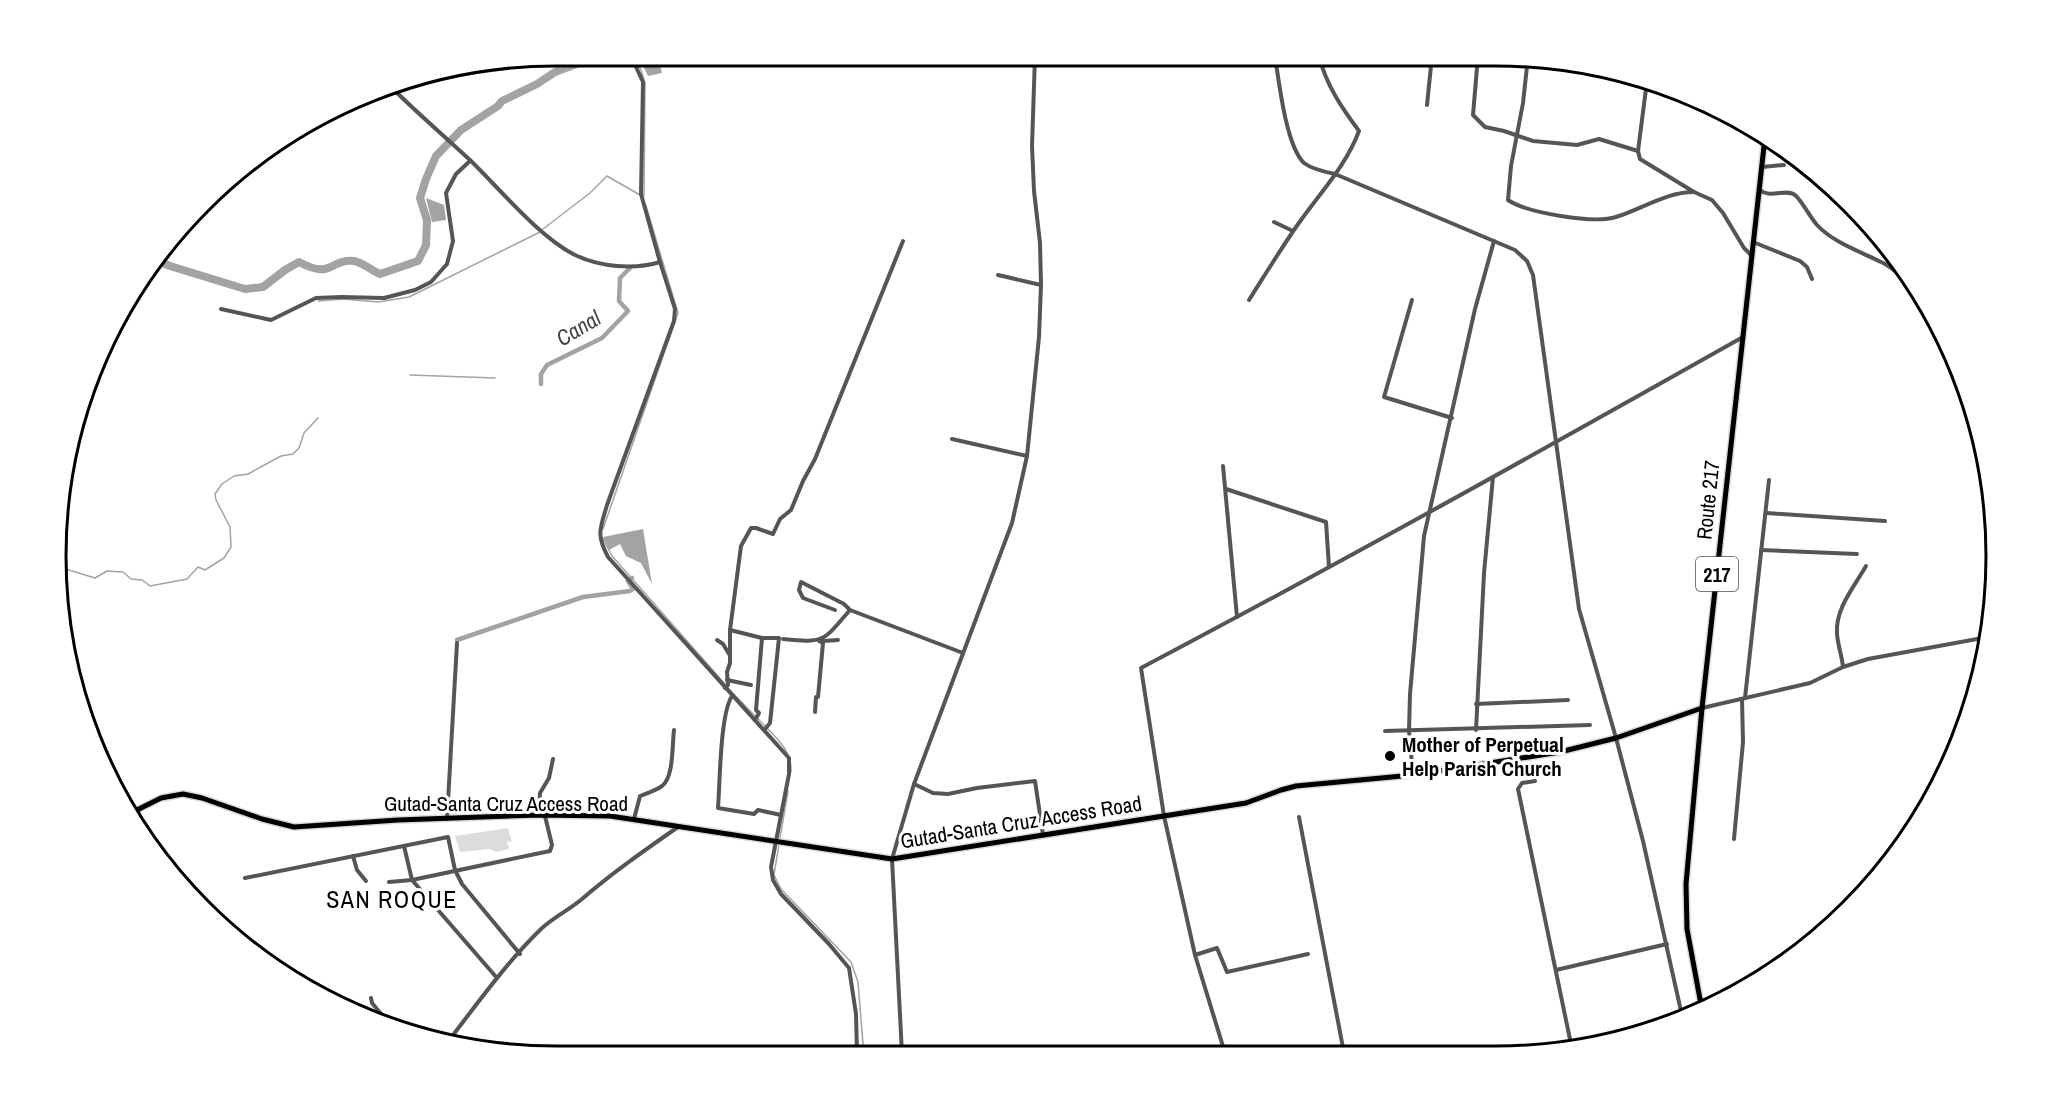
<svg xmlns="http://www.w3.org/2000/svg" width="2052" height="1112" font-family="'Archivo Narrow',sans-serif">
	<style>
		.green { fill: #dcdcdc }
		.water { fill: #a3a3a3 }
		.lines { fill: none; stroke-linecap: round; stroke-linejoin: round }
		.stream { stroke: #a3a3a3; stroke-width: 1.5 }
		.canal { stroke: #a3a3a3; stroke-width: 4.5 }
		.river { stroke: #a3a3a3; stroke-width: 8 }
		.major-casing { stroke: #dbdbdb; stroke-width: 8 }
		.minor { stroke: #555; stroke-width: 4 }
		.major { stroke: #000; stroke-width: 5 }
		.poi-dot { fill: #000; stroke: #fff; stroke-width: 2 }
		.labels { text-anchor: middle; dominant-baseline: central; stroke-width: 6; stroke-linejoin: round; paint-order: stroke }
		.shield { fill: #fff; stroke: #4c4c4c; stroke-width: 1.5 }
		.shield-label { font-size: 20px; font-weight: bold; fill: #000 }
		.street-label { font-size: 21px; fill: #000; stroke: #fff }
		.poi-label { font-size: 21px; font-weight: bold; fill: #000; stroke: #fff; text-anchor: start }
		.water-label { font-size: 22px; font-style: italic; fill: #444; stroke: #fff }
		.quarter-label { font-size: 24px; letter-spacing: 1.5px; fill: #000; stroke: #fff }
		.rim { fill: none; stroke: #000; stroke-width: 3 }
	</style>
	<rect width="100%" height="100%" fill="#fff"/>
	<!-- green -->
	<path class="green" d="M508,828L512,842L507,841L509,849L496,852L490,849L460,852L455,836Z"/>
	<!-- water -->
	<g class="water">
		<path d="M638,56H658L662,73L648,76Z"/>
		<path d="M426,198L444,205L446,220L432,222Z"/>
		<path d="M643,529L652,584L641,563L626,556L620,544L609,550L603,537Z"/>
	</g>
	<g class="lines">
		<!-- stream -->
		<g class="stream">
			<path d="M634,56L641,70L645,83L644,196"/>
			<path d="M543,229L590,193L607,176L640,195"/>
			<path d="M318,301L343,299L378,302L409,297L540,232"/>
			<path d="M410,375L495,378"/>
			<path d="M603,529L678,313L646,206"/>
			<path d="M603,539L612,556L725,684"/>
			<path d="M59,567L95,578L107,571L123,572L131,579L142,580L150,586L187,579L198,567L205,570L224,558L231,547L230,527L216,500L215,494L222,484L234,476L248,474L281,456L293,454L299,448L304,433L318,418"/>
			<path d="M728,688L755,716"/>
			<path d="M758,719L765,726"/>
			<path d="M767,728C780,742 792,752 791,772"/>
			<path d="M780,838L788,791"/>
			<path d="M779,844L774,875L781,889L851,962L858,982L863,1044L861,1054"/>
		</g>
		<!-- canal -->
		<g class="canal">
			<path d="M541,384V374L547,365L602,338L628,311L619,301L620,278L630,268"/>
			<path d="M457,640L583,597L630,591L633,589L628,581L632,578"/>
		</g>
		<!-- river -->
		<path class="river" d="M156,260L170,266L245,289L263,287L285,270L299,262C333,280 328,259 354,261C362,262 372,271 380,274L418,261L426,245L427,220L420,198L426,179L436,156L461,130L498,106L502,101L537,84L555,72L598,56"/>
		<!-- major casing -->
		<g class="major-casing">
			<g id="major">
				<path d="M131,817L139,809L161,798L183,794L202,798L262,819L294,827L398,820L539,815L610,816L892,859L1246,803L1281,790L1296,786L1413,775L1560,752L1616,738L1702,708"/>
				<path d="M1702,1010L1687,929L1686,884L1702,708L1765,137"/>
			</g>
		</g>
		<!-- minor -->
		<g class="minor">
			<path d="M631,56L643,82L641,194L660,262"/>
			<path d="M1275,56C1279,82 1286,146 1304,163C1312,169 1325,172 1335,174L1515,250L1527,261L1533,275L1579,609L1616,738L1643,841L1683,1020"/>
			<path d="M1478,56L1473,115L1485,127L1504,131L1533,141L1577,145L1599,139L1638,151"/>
			<path d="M1528,57L1523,103L1511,166L1508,200C1527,213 1594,224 1616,217C1642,209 1666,192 1694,192"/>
			<path d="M1647,81L1638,151L1640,159L1694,192L1712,200L1723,213L1744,248L1752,256"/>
			<path d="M389,85C415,111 443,135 470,160C499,188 539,237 575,255C600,267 634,270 660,262L675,309L674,321L607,505C600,529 596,534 608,557L789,758V774L771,867L773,880L781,894L829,944L849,968L856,1014L857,1054"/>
			<path d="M1427,105L1432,56"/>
			<path d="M1762,167L1784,165"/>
			<path d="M1759,190C1772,199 1785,188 1795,195C1802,201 1810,217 1817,225C1834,243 1859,251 1881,262C1893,267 1900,278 1912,282"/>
			<path d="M1274,222L1293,231"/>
			<path d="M1753,242L1800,261L1807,267L1812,279"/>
			<path d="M998,275L1041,285"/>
			<path d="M1249,300C1263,278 1277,255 1292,233C1314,199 1345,169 1359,131C1342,108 1326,85 1319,56"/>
			<path d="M1412,300L1384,397L1452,418"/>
			<path d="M221,309L271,320L316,298L341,297L384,298L415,290L431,282L447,264L453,241L446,193L456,174L470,161"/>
			<path d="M952,439L1027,456"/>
			<path d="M1223,466L1237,617"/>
			<path d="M1226,489L1326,522L1329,567"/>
			<path d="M1767,513L1885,521"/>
			<path d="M1761,550L1857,554"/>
			<path d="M835,610L803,598L799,590L801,582L844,604L850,610L963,653"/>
			<path d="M730,630L762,638H779L770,723L765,729"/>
			<path d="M783,639C826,643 822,642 850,610"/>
			<path d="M717,640L723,644L729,654"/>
			<path d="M823,641L838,640"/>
			<path d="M1843,667C1842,656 1838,646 1837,634C1835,609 1854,587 1866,566"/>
			<path d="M727,680L751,685"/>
			<path d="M725,688L728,685L727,672L730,663V630L741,546L751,528H756L773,534L780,519L791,510L803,481L815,459L903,241"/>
			<path d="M732,696C720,714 720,783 718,808L754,814L758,810L781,815"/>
			<path d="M1745,698L1769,480"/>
			<path d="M1476,704L1568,700"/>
			<path d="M1702,708L1810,683L1843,667L1868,659L1988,637"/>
			<path d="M815,712L816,697H818L823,643L819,641"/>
			<path d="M755,720L759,713L756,710L762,638"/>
			<path d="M1476,730L1484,573L1493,477"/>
			<path d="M1385,731L1590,725"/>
			<path d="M1413,775L1409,731L1410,694L1424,536L1475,309L1494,241"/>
			<path d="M1535,781L1522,783L1518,789L1572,1049"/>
			<path d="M914,784L933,793L948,794L977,788L1035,781L1043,835"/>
			<path d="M539,815L540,793L549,778L553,759"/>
			<path d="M1299,817L1344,1053"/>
			<path d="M447,819L457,643"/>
			<path d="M634,819L640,796C647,793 655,791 662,786C674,777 672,745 674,730"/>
			<path d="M1734,839L1743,742L1742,699"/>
			<path d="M404,846L412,880L497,978"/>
			<path d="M353,856L357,870L366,881"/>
			<path d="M245,878L448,837L455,870L462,884L520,954"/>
			<path d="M389,882L412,880L550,851L552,845L545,816"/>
			<path d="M1195,955L1217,948L1227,972L1308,954"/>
			<path d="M1556,970L1667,944"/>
			<path d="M371,998L372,1003L391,1026"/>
			<path d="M447,1043C477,1004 506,963 541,929C554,917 569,910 582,899C612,873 645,850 678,827"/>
			<path d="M1225,1053L1195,955L1164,816L1141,668C1344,561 1544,449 1743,337"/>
			<path d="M902,1054L892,859L914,784L1012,523L1027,456L1039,337L1041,285L1040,243L1034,191L1032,146L1035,56"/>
		</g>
		<!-- major -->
		<use href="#major" class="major"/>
	</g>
	<!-- markers -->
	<circle class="poi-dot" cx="1390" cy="756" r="6"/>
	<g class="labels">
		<!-- shield labels -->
		<rect class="shield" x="1696" y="557" width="42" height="34" rx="4.5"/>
		<g class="shield-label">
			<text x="1717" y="574">217</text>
		</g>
		<!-- street labels -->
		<g class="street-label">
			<text transform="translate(1708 500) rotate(-84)">Route 217</text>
			<text x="506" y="803">Gutad-Santa Cruz Access Road</text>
			<text transform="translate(1021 822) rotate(-9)">Gutad-Santa Cruz Access Road</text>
		</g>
		<!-- poi labels -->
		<g class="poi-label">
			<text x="1402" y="744">Mother of Perpetual<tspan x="1402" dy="24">Help Parish Church</tspan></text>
		</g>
		<!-- water labels -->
		<g class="water-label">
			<text transform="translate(578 328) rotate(-31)">Canal</text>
		</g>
		<!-- quarter labels -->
		<g class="quarter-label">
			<text x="392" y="899">SAN ROQUE</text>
		</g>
	</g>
	<!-- crop -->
	<path d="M0 0H2052V1112H0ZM556 66H1496A490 490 0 0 1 1986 556V556A490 490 0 0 1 1496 1046H556A490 490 0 0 1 66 556V556A490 490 0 0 1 556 66Z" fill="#fff" fill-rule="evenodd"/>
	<path class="rim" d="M556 66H1496A490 490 0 0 1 1986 556V556A490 490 0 0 1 1496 1046H556A490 490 0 0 1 66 556V556A490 490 0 0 1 556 66Z"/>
</svg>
